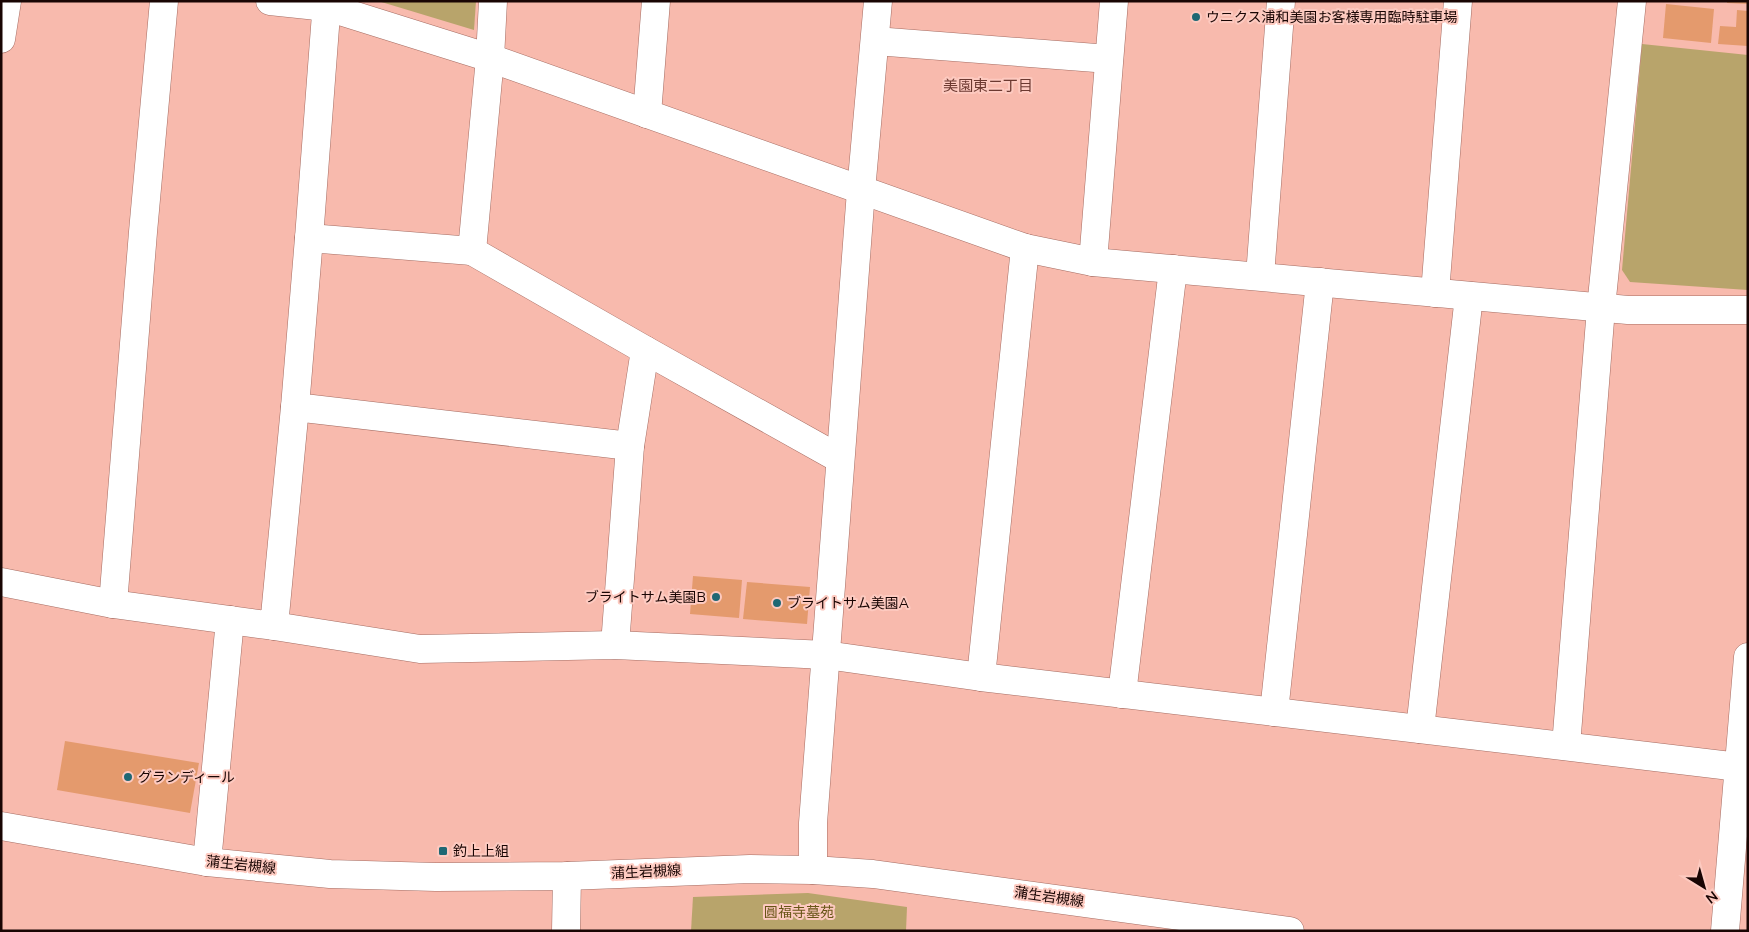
<svg xmlns="http://www.w3.org/2000/svg" width="1749" height="932" font-family="'Nunito Sans','Noto Sans JP',sans-serif">
	<style>
		.green { fill: #b8a46b }
		.building { fill: #e49a6d }
		.lines { fill: none; stroke-linecap: round; stroke-linejoin: round }
		.minor-casing { stroke: #a56c62; stroke-width: 29 }
		.secondary-casing { stroke: #a56c62; stroke-width: 29 }
		.minor { stroke: #fff; stroke-width: 28 }
		.secondary { stroke: #fff; stroke-width: 28 }
		.poi-dot { fill: #1f6874; stroke: #fdcac0; stroke-width: 2 }
		.labels { text-anchor: middle; dominant-baseline: central; stroke-width: 4; stroke-linejoin: round; paint-order: stroke }
		.poi-label { font-size: 14px; fill: #190503; stroke: #fdcac0; text-anchor: start }
		.street-label { font-size: 14px; fill: #190503; stroke: #fdcac0 }
		.park-label { font-size: 14px; fill: #685516; stroke: #fdcac0 }
		.neighbourhood-label { font-size: 15px; fill: #6c3930; stroke: #fdcac0 }
	</style>
	<rect width="100%" height="100%" fill="#f8baad"/>
	<!-- green -->
	<g class="green">
		<path d="M378,1H476L474,30Z"/>
		<path d="M1642,44L1748,55V290L1630,282L1622,270Z"/>
		<path d="M808,893L907,907L906,931H691L693,897Z"/>
	</g>
	<!-- building -->
	<g class="building">
		<path d="M1727,1H1748V4L1727,3Z"/>
		<path d="M1666,4L1714,9L1711,43L1663,38Z"/>
		<path d="M1737,10L1748,11V46L1718,44L1720,26L1736,27Z"/>
		<path d="M693,576L742,580L739,618L690,614Z"/>
		<path d="M747,582L810,587L807,624L743,619Z"/>
		<path d="M65,741L199,763L190,813L57,790Z"/>
	</g>
	<g class="lines">
		<!-- minor casing -->
		<g class="minor-casing">
			<g id="minor">
				<path d="M270,1L327,7L490,58L1025,248L1093,262L1628,310H1748"/>
				<path d="M493,1L490,58L472,251L309,238L295,407L630,446L645,350"/>
				<path d="M1,39L7,1"/>
				<path d="M875,41L1109,59"/>
				<path d="M647,114L656,1"/>
				<path d="M309,238L327,1"/>
				<path d="M472,251L645,350L840,459"/>
				<path d="M1093,262L1114,1"/>
				<path d="M1260,276L1281,1"/>
				<path d="M1435,293L1458,1"/>
				<path d="M1,582L113,604L274,626L295,407"/>
				<path d="M113,604L143,232L164,1"/>
				<path d="M274,626L420,649L615,645L826,655L981,677L1739,767L1748,770"/>
				<path d="M615,645L630,446"/>
				<path d="M981,677L1025,248"/>
				<path d="M1122,694L1173,269"/>
				<path d="M1274,712L1320,282"/>
				<path d="M1420,729L1469,296"/>
				<path d="M1566,746L1601,308L1632,1"/>
				<path d="M207,862L230,620"/>
				<path d="M813,870V823L861,191L878,1"/>
				<path d="M566,931L567,876"/>
				<path d="M1725,931L1748,657"/>
			</g>
		</g>
		<!-- secondary casing -->
		<g class="secondary-casing">
			<path id="secondary" d="M1,826L207,862L330,874L436,877L567,876L750,869L813,870L873,874L1290,931"/>
		</g>
		<!-- minor -->
		<use href="#minor" class="minor"/>
		<!-- secondary -->
		<use href="#secondary" class="secondary"/>
	</g>
	<!-- markers -->
	<g class="poi-dot">
		<circle cx="1196" cy="17" r="5"/>
		<circle cx="716" cy="597" r="5"/>
		<circle cx="777" cy="603" r="5"/>
		<circle cx="128" cy="777" r="5"/>
		<rect x="438" y="846" width="10" height="10" rx="2.5"/>
	</g>
	<g class="labels">
		<!-- poi labels -->
		<g class="poi-label">
			<text x="1206" y="17">ウニクス浦和美園お客様専用臨時駐車場</text>
			<text x="706" y="597" text-anchor="end">ブライトサム美園B</text>
			<text x="787" y="603">ブライトサム美園A</text>
			<text x="138" y="777">グランディール</text>
			<text x="453" y="851">釣上上組</text>
		</g>
		<!-- street labels -->
		<g class="street-label">
			<text transform="translate(241 865) rotate(6)">蒲生岩槻線</text>
			<text transform="translate(646 872) rotate(-3)">蒲生岩槻線</text>
			<text transform="translate(1049 897) rotate(8)">蒲生岩槻線</text>
		</g>
		<!-- park labels -->
		<g class="park-label">
			<text x="799" y="912">圓福寺墓苑</text>
		</g>
		<!-- neighbourhood labels -->
		<g class="neighbourhood-label">
			<text x="988" y="86">美園東二丁目</text>
		</g>
	</g>
	<!-- border -->
	<rect width="1749" height="932" fill="none" stroke="#190503" stroke-width="5"/>
	<!-- north arrow -->
	<g transform="translate(1704 887) rotate(143)" stroke="#fdcac0" stroke-width="4" paint-order="stroke">
	<path d="M0-4L9 19L0 12L-9 19Z" fill="#190503"/>
	<text y="-8" font-size="14" font-weight="bold" text-anchor="middle" fill="#190503">N</text>
	</g>
</svg>
